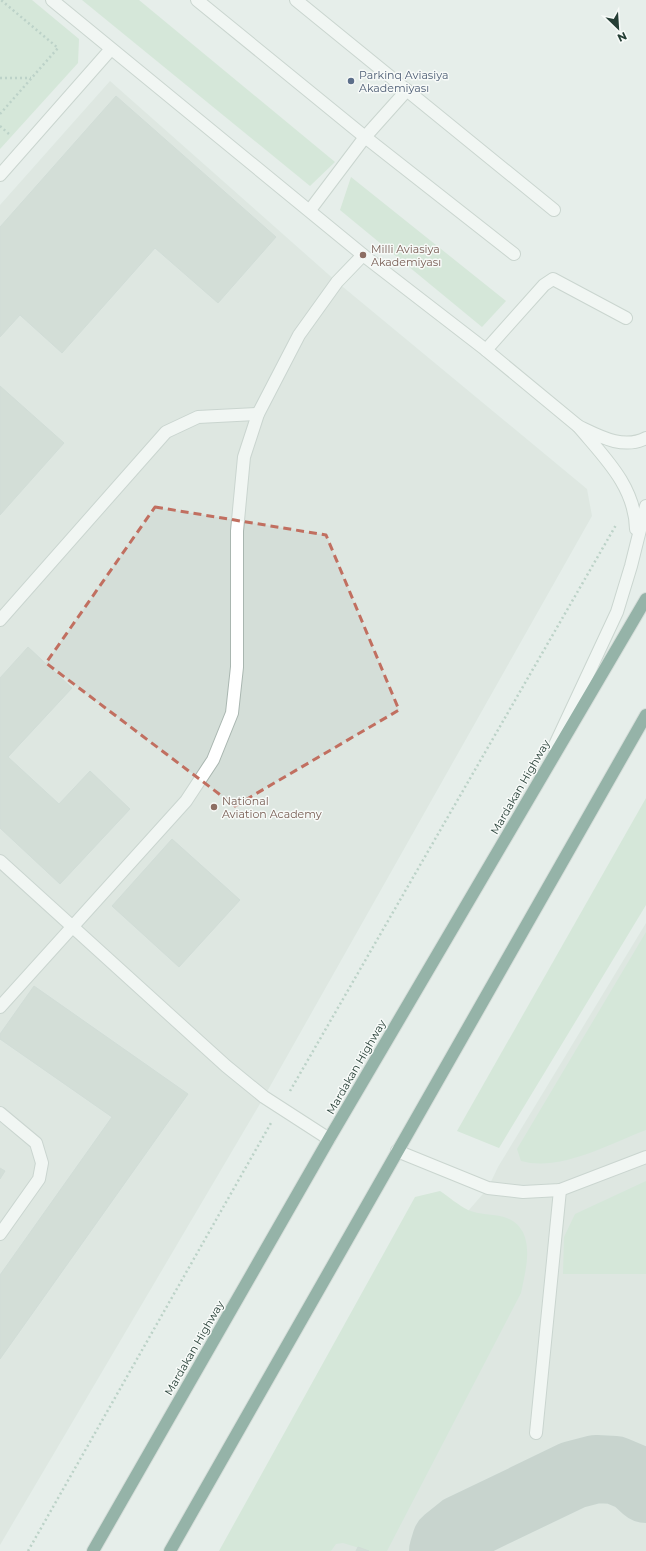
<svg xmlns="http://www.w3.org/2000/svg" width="646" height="1551" font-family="Montserrat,sans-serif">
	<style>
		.built { fill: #d4ded8 }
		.green { fill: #c1ddc6 }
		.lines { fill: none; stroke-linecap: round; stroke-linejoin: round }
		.taxiway { stroke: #a4b4ae; stroke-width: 68 }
		.building { fill: #bcc9c2; stroke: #b9c7c0 }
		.minor-casing { stroke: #a9b6b0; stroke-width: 14 }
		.highway-casing { stroke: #c2c9c7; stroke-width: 14 }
		.path { stroke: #89af9f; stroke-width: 2.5; stroke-dasharray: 2 3; stroke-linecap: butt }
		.minor { stroke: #fff; stroke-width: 12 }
		.highway { stroke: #346a59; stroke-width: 12 }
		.marked { fill: none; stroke: #c16f60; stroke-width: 3; stroke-dasharray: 8 5; stroke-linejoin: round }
		.service-dot { fill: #5c6f8a; stroke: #f7faf8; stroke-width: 1.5 }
		.education-dot { fill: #8d6e63; stroke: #f7faf8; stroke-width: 1.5 }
		.labels { text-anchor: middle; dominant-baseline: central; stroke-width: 3; stroke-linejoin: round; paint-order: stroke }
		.service-label { font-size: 11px; fill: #4e5e75; stroke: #f7faf8; text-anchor: start }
		.education-label { font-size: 11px; fill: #785e54; stroke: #f7faf8; text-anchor: start }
		.street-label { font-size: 11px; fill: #263f36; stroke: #f7faf8 }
	</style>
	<rect width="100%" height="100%" fill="#e6eeea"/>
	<!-- built -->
	<g class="built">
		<path d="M110,81L337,282L587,489L592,516L264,1097L0,1545V205Z"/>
		<path d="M646,923V1551H293L469,1210L488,1188L498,1167Z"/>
	</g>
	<!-- green -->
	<g class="green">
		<path d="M0,0H32L79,39L78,63L0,149Z"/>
		<path d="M82,0H139L335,162L310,186Z"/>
		<path d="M351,177L506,301L482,327L340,210Z"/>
		<path d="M646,798V905L499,1148L457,1131Z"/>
		<path d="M646,932V1130C609,1144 560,1172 521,1161L517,1149Z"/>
		<path d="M646,1181V1274H563L564,1237L575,1214Z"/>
		<path d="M440,1191C449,1197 458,1205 468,1210C479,1215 493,1214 504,1217C538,1228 526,1268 521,1293L387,1551H369L343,1543L336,1544L331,1551H219L415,1197Z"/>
	</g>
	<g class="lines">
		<!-- taxiway -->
		<path class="taxiway" d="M443,1551L446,1541L461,1529L573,1475L596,1469L615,1470L634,1478L646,1489"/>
	</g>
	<!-- building -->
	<g class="building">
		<path d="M116,96L276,237L218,303L155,248L62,353L20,315L0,337V227Z"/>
		<path d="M0,386L64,443L0,515Z"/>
		<path d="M28,647L72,688L8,757L59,804L90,771L130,809L60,884L0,828V678Z"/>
		<path d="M172,839L240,900L179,967L112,906Z"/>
		<path d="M34,986L188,1094L0,1359V1275L112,1117L0,1039V1034Z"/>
		<path d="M0,1168L5,1171L0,1179Z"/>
		<path d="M358,1547L369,1551H356Z"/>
	</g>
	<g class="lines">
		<!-- minor casing -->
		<g class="minor-casing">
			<g id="minor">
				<path d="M52,0L363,255L486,350L578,426"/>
				<path d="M197,0L365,137L514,254"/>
				<path d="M296,0L554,210"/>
				<path d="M0,175L111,49"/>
				<path d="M310,210L365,137L407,90"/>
				<path d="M486,350L544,285L553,279L626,318"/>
				<path d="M636,529C635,486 604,457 578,426C599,436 623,450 646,438"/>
				<path d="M0,620L166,432L198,417L258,414"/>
				<path d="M554,747L617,612L631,566L646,506"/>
				<path d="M0,861L226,1066L264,1097L329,1139"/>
				<path d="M0,1007L186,801L213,760L232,713L237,667V531L244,457L258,414L299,335L337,282L363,255"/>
				<path d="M0,1113L36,1143L42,1163L39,1179L0,1234"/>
				<path d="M397,1151L488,1188L523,1192L560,1190L646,1157"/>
				<path d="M536,1433L560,1190"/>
			</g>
		</g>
		<!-- highway casing -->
		<g class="highway-casing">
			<g id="highway">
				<path d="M93,1551L329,1139L646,599"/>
				<path d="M170,1551L646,715"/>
			</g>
		</g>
		<!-- path -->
		<g class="path">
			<path d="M0,78H31"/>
			<path d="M0,114L58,48L1,0"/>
			<path d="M0,126L10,135"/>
			<path d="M290,1091L616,525"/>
			<path d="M28,1551L271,1123"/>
		</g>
		<!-- minor -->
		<use href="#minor" class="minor"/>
		<!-- highway -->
		<use href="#highway" class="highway"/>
	</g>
	<!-- marked area -->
	<path d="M0 0H646V1551H0ZM155,507L326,535L399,710L235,806L46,663Z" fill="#e6eeea" fill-opacity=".55" fill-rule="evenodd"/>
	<path class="marked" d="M155,507L326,535L399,710L235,806L46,663Z"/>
	<!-- markers -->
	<circle class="service-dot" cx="351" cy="81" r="4"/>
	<g class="education-dot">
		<circle cx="363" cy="255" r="4"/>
		<circle cx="214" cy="807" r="4"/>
	</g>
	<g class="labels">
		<!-- service labels -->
		<g class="service-label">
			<text x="359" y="75">Parkinq Aviasiya<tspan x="359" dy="13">Akademiyası</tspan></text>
		</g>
		<!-- education labels -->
		<g class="education-label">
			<text x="371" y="249">Milli Aviasiya<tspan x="371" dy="13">Akademiyası</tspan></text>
			<text x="222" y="801">National<tspan x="222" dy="13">Aviation Academy</tspan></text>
		</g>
		<!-- street labels -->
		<g class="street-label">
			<text transform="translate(520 787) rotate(-60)">Mardakan Highway</text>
			<text transform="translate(356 1067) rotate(-60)">Mardakan Highway</text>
			<text transform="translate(194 1348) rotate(-60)">Mardakan Highway</text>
		</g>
	</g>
	<!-- north arrow -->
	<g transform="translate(618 28) rotate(155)" stroke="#f7faf8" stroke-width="3" paint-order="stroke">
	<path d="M0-3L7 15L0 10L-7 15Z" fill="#263f36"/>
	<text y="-6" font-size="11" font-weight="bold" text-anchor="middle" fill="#263f36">N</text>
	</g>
</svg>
